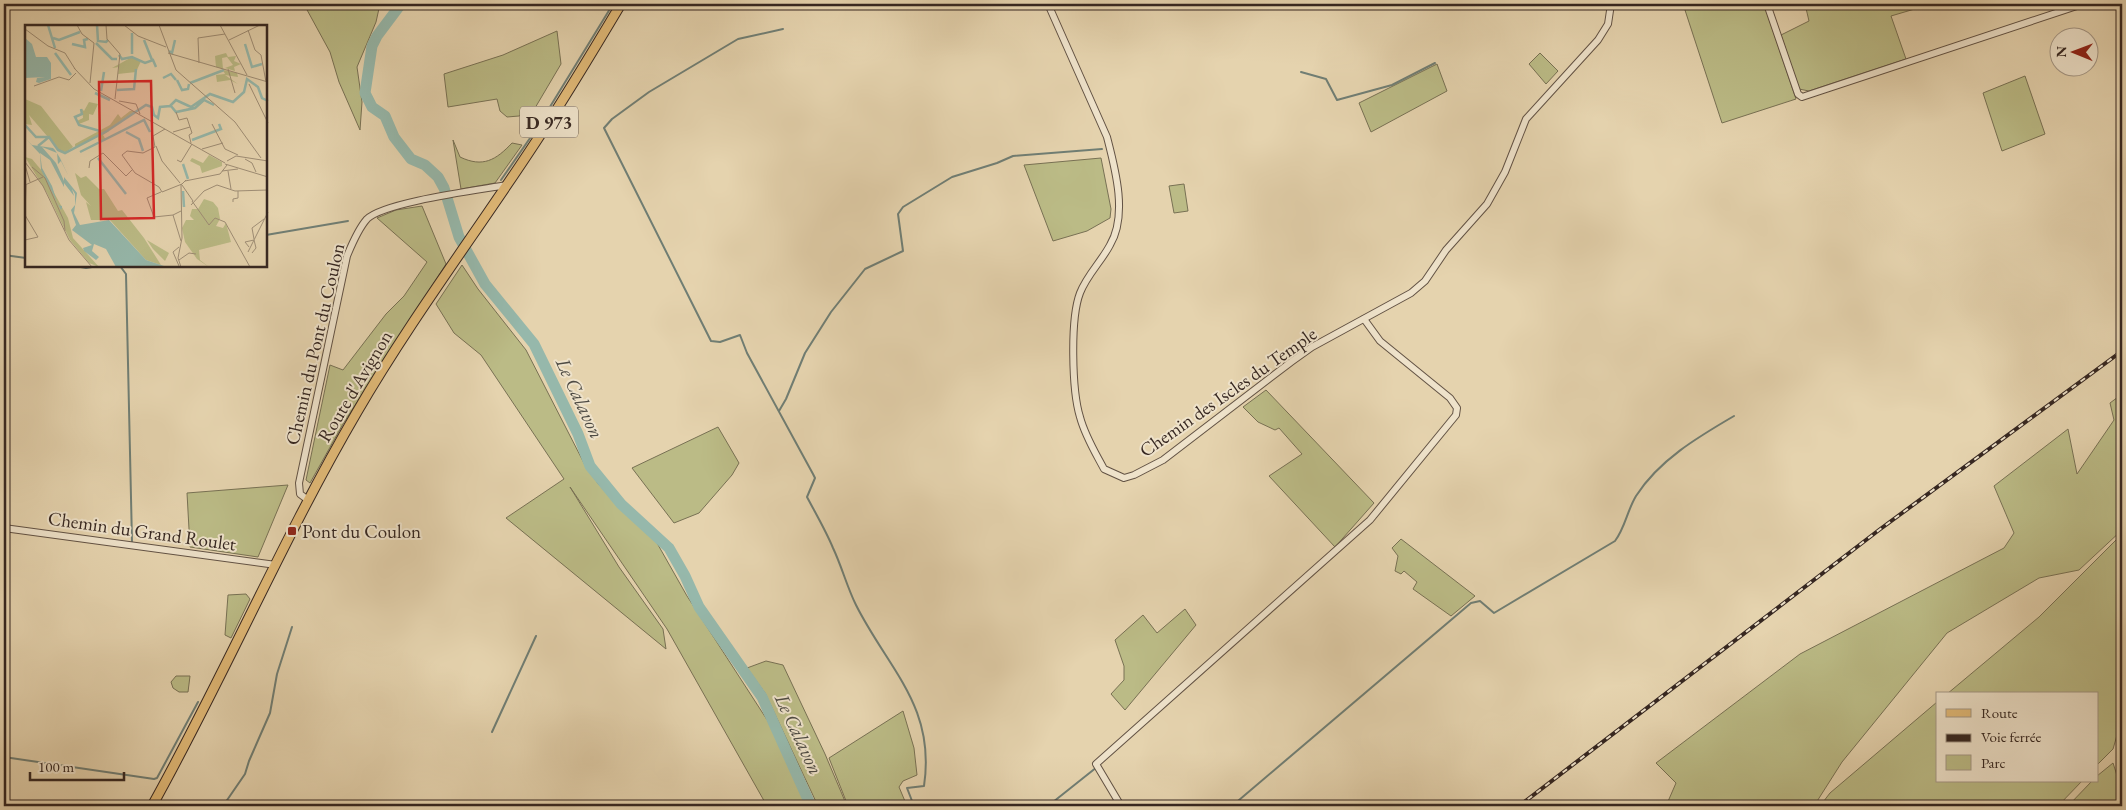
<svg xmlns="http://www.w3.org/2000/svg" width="2126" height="810" font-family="'EB Garamond',serif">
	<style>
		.green { fill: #bbbb86; stroke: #787154 }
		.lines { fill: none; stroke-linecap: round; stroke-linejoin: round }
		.stream { stroke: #707e74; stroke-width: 2 }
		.river { stroke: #96b8ab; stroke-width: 11 }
		.minor-casing { stroke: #625244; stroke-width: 8 }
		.major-casing { stroke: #362721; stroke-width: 11 }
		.minor { stroke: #eee2ca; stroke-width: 6 }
		.major { stroke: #e2ba77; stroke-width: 9 }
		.rail-casing { stroke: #362721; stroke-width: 4 }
		.rail { stroke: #eee2ca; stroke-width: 2; stroke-dasharray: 5.5; stroke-linecap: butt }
		.poi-dot { fill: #8f2418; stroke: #eee2ca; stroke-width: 2 }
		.labels { text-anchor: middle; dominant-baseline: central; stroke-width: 4; stroke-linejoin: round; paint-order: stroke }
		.shield { fill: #eee2ca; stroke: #6d5f54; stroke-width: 1 }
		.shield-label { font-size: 18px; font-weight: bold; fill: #362721 }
		.street-label { font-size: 19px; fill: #362721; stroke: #eee2ca }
		.poi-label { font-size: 19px; fill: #362721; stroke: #eee2ca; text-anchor: start }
		.water-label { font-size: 20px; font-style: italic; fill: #4e4b44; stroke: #eee2ca }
		.inset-river { fill: none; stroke: #96b8ab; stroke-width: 2.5 }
		.inset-road { fill: none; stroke: #9f8e76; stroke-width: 1 }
		.view { fill: #d62828; fill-opacity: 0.15; stroke: #d62828; stroke-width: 2.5 }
		.inset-edge { fill: none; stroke: #362721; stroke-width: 2.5 }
	</style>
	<rect width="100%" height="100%" fill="#e5d3ae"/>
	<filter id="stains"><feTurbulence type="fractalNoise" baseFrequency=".004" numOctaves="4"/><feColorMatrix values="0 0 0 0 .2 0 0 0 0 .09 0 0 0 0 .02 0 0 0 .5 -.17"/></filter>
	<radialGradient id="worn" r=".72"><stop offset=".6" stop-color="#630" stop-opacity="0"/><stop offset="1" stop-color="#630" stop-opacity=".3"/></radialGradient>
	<!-- green -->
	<g class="green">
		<path d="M315,4H380L376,22L357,67L362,102L360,130L339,82L330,52L306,8Z"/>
		<path d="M1683,4H1764L1796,99L1722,123Z"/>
		<path d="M1805,4H1916L1918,8L1891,16L1906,59L1809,91L1799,89L1781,35L1809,21Z"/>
		<path d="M557,31L561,64L535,108L519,116L507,117L500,111L497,99L448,107L444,74L503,55Z"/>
		<path d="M1540,53L1558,71L1546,84L1529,64Z"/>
		<path d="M1437,64L1447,91L1371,132L1359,103Z"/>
		<path d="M2025,76L2045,134L2002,151L1983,93Z"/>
		<path d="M453,140L460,157C483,168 496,160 512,143L522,145L495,183L461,189Z"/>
		<path d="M1101,158L1111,209L1110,218L1087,231L1053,241L1024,165Z"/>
		<path d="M1184,184L1188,211L1174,213L1169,186Z"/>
		<path d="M422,206L446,264L343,424L310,483L306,480L330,365L343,370L386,314L404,296L427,262L377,218L396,210Z"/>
		<path d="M462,265L478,289L526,350L585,465L599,485L657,543L687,596L773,729L807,806H767L667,629L570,487L619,567L663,629L666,649L506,518L564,479L481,355L454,333L436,304Z"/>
		<path d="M1266,390L1374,503L1335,547L1269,476L1302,454L1279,428L1275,430L1258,422L1243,407Z"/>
		<path d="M2122,394V530L2079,570L2039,578L1947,633L1842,762L1814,806H1666L1676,783L1656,763L1800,654L2004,548L2014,533L1994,486L2068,429L2077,474L2114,420L2110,403Z"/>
		<path d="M718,427L739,463L732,475L699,513L674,523L632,468Z"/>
		<path d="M288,485L258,557L190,547L187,493Z"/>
		<path d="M2122,534V718L2113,749L2097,765V694H1947L2039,617Z"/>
		<path d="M1401,539L1475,596L1451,616L1413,589L1417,582L1404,571L1401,574L1395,571L1398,556L1392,548Z"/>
		<path d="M246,594L250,599L231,638L225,635L228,595Z"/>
		<path d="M1185,609L1196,625L1125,710L1111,694L1124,680V666L1115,640L1143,615L1157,633Z"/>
		<path d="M766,661L783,665L825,754L847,806H818L765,693L747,668Z"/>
		<path d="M176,676H190L188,692H179L173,688L171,682Z"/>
		<path d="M1937,702V781H2082L2058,806H1820L1830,793Z"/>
		<path d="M903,711L914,748L917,775L903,781L899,787L907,806H848L829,758Z"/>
		<path d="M2113,763L2122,791V806H2068L2092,781H2097V776Z"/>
	</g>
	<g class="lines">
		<!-- stream -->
		<g class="stream">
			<path d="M783,29L738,39L649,92L612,119L604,128L711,341L720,342L740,335L747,353L813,474L815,478L807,497C816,514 826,531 833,548C842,567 847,587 856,605C888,669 936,706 924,786L907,788L914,806"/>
			<path d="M1301,72L1326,79L1337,100L1392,85L1435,63"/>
			<path d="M501,180L537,128L613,4"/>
			<path d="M266,235L348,221"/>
			<path d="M4,255L26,258"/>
			<path d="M75,266L86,268L98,266"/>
			<path d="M120,266L126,274L132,542"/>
			<path d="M779,411L786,399L805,353L831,312L865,269L903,251L898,214L903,207L952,177L997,163L1013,156L1102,149"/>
			<path d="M492,732L536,636"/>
			<path d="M4,757L154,779L157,778L198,702"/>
			<path d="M223,806L245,774L249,761L270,713L277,674L292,627"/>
			<path d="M1048,806L1097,767"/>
			<path d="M1232,806L1471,603L1480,601L1494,613L1615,541C1625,528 1627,511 1636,496C1659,460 1698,437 1734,416"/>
		</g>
		<!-- river -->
		<path class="river" d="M401,4L377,36L372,46L365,93L372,107L385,116L394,137L411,159L425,165L438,177L444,188L459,237L485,284L534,344L578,434L590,466L621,504L669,548L685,576L699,607L762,697L811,806"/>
		<!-- minor casing -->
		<g class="minor-casing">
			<g id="minor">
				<path d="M1048,4L1107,137C1115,168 1128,215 1110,245C1101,262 1087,275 1080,293C1070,319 1072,391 1080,417C1085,436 1095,452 1104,469L1124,478L1134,475L1163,460L1291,362L1312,347L1411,293L1425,281L1446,250L1487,204L1505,172L1526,119L1598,40L1608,24L1611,4"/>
				<path d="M1767,4L1798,94L1802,97L2083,4"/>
				<path d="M308,500L300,494L299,483L347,256C352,244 358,229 367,219C384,202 479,190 507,185"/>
				<path d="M4,528L276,565"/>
				<path d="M1121,806L1096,764L1370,520L1456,415L1457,408L1450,398L1380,341L1364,319"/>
			</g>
		</g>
		<!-- major casing -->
		<g class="major-casing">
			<path id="major" d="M152,806C224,677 282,540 357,412C411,319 476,233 535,143C565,98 593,51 621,4"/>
		</g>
		<!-- minor -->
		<use href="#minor" class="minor"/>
		<!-- major -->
		<use href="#major" class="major"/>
		<!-- rail casing -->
		<g class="rail-casing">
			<path id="rail" d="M1519,806L1879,530L2122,351"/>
		</g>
		<!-- rail -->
		<use href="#rail" class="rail"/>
	</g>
	<!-- markers -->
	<rect class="poi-dot" x="287" y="526" width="10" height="10" rx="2.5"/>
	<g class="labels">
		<!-- shield labels -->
		<rect class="shield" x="520" y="106.5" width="58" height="31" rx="4"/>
		<g class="shield-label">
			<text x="549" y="122">D 973</text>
		</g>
		<!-- street labels -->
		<g class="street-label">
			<text transform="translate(315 344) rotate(-77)">Chemin du Pont du Coulon</text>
			<text transform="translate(355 386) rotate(-59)">Route d'Avignon</text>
			<text transform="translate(1228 392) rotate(-35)">Chemin des Iscles du Temple</text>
			<text transform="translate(142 531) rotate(8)">Chemin du Grand Roulet</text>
		</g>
		<!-- poi labels -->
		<g class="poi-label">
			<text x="302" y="531">Pont du Coulon</text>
		</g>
		<!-- water labels -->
		<g class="water-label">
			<text transform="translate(580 398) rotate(65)">Le Calavon</text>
			<text transform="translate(799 734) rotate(65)">Le Calavon</text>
		</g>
	</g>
	<!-- overview -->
	<g transform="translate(25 25)">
		<rect width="242" height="242" fill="#e5d3ae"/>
		<path d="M201,28L203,32L211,31L209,36L216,39L209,42L210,46L200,43L208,40L202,32L197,33L198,44L191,42L190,31ZM107,32L116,36L111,47L93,49L94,42L87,43ZM198,45L212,48L213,52L200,50L213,59L205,55L192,57L191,50L200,49ZM0,74L16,81L48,122L41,127L35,126L4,90L7,100L0,99ZM64,77L73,79L68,90L64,89V95L54,99L52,96L58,93L57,84L59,86ZM105,86H110L81,106H84L78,110L81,115L73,116V112L50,122V119L85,100L93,89L96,93ZM184,130L197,137V141L177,148L175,141L165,136L167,133L178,138ZM0,132L7,134L17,146L43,193L48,213L74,242L64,238L45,215L22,168ZM50,148L56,153L61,151L74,164H79L93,186L97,185L119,213L136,240L121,235L85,195H66L61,177L66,181L56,170ZM179,174L188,177L193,183L195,194L191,201L198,203L201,198L206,217L174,225L175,235L184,242L172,234L160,217L157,203L161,195H169L165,191L167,184H173ZM122,215L144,228L140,236L128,224Z" fill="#bbbb86"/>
		<path d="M0,13L7,19L11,32H22L26,38V54L14,58L11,57L12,53L20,52L0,53ZM0,113L7,120L28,123L30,125L35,133L43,150L36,136L33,139L32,128L17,122L31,138L39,156V152L52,168L49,188L55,200L84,195L121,235L142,242H91L81,224L69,219L67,226L74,232L71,235L59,226L58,223L67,220L47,205L51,200L46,185L50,180V169L47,164L49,171L39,158V162L25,135L15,128L17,143L27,161L33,180L37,181V183L36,185L16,145L15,129Z" fill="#96b8ab"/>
		<path class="inset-river" d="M23,0L30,23M72,0L73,16L81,17L83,15M107,8V29M28,13L34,15L55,7M119,15L127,35M71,18L87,34H92M47,19L60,22L59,15L63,14M220,19L227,42L237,39M144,26L147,28L150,15M30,28L46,50M94,30L97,34L107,32L120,38L128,35L131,42M138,53L146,49L151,55M152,55L157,65L163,64L164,59M165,58L199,45M92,65L109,64L111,44M76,66L79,47M70,68L85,75M146,81L151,87L170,83L179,75L189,80M56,84L57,89L50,92L54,100L75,106M0,100L11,112H23M101,107L114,114L118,126M167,115L196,104L194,99M13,121L24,112L33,125L40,128L82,106L121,80L127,82L129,90L133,93L135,82L145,81L151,75L166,82L185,69L208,77L219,67L222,54L233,62L237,73L243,76M55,127L119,95L125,107M73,133L101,169M158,139L163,154M158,166L159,182"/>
		<path class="inset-road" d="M52,0L57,9L69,18L65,58M81,0L82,14L95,29L90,74M99,0L113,11L141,22M134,0L151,45L210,97L236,133M195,0L222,50M0,4L23,21L40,28L50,44M223,5L230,25L236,30L241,57M204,15L235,0M143,28L243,57M174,38L173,13L200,9M49,43L69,64L200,138M203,44L210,68M224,59L243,98M9,61L34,52L44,55L51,48M94,76L111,79L115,89M151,87L154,95L162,93L167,108L164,110L166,118M187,99L200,124L213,130M140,104L128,111L130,122L118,128L102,126L97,130L110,148L134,162L137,167L157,159M148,107L165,102M131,121L137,136L155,158M177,124L198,118M220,134L227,138L231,147M152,135L156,137L167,119M202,136L211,131L243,136M0,137L18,161L44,215L67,242M200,139L243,152M0,140L5,157M7,142L20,153L39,196L40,206M64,143L65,136L78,128L101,151L107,145M197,146L213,144M203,146L206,164M160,156L195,149L202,140M0,160L18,152M157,160L168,176M136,167L122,173L129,192L148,190M167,176L184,200L190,193L200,197L225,242M208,177V174L213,173V166M166,180L179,166L192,160L210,166L243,165M229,214L227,203L239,194M0,215L13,212L0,190L1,160M156,216L148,190L156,186M154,222L148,227L154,241M224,222L220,217L229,215L231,223L227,228M223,227L243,187M154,235L164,228L171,229M156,242L153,233L157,213L156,160L161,155"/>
		<path class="view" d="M126,56L129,193L76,194L74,57Z"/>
		<rect width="242" height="242" class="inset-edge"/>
	</g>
	<!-- margin -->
	<rect width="2126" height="810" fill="none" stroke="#e5d3ae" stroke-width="20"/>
	<rect x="5" y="5" width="2116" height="800" fill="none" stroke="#362721" stroke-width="2.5"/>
	<rect x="10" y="10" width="2106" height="790" fill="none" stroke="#362721"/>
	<!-- legend -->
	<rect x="1936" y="692" width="162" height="90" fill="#eee2ca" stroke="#a49786"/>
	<rect x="1946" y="709" width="25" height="8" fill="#e2ba77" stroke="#a49786"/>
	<text x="1981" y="718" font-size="15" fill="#362721">Route</text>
	<rect x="1946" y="734" width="25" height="8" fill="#362721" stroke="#a49786"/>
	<text x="1981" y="742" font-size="15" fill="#362721">Voie ferrée</text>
	<rect x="1946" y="755" width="25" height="15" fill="#bbbb86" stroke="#a49786"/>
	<text x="1981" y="768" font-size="15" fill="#362721">Parc</text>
	<!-- north arrow -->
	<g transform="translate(2074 52) rotate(271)"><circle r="24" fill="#eee2ca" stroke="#a49786"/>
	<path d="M0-4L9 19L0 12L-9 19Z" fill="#8f2418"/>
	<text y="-8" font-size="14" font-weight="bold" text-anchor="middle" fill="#362721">N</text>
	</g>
	<!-- scale -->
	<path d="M30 772v8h94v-8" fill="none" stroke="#362721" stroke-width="2.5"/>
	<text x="38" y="772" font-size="15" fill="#362721" stroke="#eee2ca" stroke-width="4" paint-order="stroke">100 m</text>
	<rect width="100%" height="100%" filter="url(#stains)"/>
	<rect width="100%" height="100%" fill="url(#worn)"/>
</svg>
